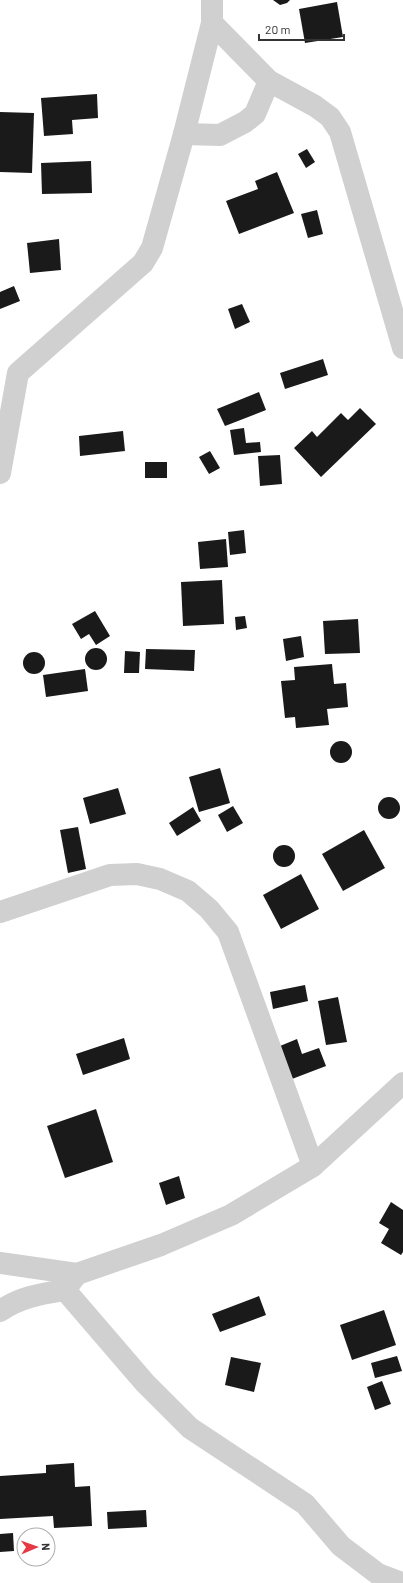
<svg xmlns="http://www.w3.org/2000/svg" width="403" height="1583" font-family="Barlow,sans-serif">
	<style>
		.building { fill: #1a1a1a }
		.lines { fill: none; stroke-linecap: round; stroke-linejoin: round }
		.minor { stroke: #d0d0d0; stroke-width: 22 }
	</style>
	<rect width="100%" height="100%" fill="#fff"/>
	<!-- building -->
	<g class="building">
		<path d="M273,0H290L287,3L280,5Z"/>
		<path d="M337,2L343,37L305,43L299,9Z"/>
		<path d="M97,94L98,118L72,120L73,134L44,136L41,98Z"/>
		<path d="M0,112L34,113L32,173L0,172Z"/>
		<path d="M307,149L315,162L306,168L298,154Z"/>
		<path d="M91,161L92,193L42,194L41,163Z"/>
		<path d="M277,172L294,213L239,234L226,201L258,189L255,181Z"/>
		<path d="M317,210L323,234L308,238L301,214Z"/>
		<path d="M59,239L61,270L30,273L27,243Z"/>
		<path d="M14,286L20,301L0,309V292Z"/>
		<path d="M242,304L250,322L235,329L228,309Z"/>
		<path d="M323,359L328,375L285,389L280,373Z"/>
		<path d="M259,392L266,410L225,426L217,409Z"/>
		<path d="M360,408L376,424L321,477L294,448L312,431L317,437L341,413L348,420Z"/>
		<path d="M244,428L246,443L260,442L261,452L234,455L230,430Z"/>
		<path d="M123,431L125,451L80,456L79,436Z"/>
		<path d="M210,451L220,468L209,474L199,457Z"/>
		<path d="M280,455L282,484L260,486L258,456Z"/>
		<rect x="145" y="462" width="22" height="16"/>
		<path d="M244,530L246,553L230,555L228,532Z"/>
		<path d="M226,539L228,567L200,569L198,542Z"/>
		<path d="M222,580L224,624L183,626L181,582Z"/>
		<path d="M95,611L110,636L96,645L89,634L81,639L72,624Z"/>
		<path d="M245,616L247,628L236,630L235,617Z"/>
		<path d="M358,619L360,653L325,654L323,621Z"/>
		<path d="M301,636L304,657L286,661L283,639Z"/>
		<circle cx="96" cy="659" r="11"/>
		<path d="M146,649L195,650L194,671L145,669Z"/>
		<path d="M125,651L140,652L139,673H124Z"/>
		<circle cx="34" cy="663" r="11"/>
		<path d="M332,664L334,684L346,683L348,707L327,709L329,725L296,728L295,717L285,718L281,681L295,680L294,667Z"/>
		<path d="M85,669L88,691L46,697L43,675Z"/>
		<circle cx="341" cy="752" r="11"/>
		<path d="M220,768L230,803L199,812L189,777Z"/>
		<path d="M118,788L126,814L90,824L83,798Z"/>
		<circle cx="389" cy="808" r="11"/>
		<path d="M233,806L243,823L227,832L218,815Z"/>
		<path d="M193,807L201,821L177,836L169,823Z"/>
		<path d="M78,827L86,869L68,873L60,830Z"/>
		<path d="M364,830L385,868L343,891L322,854Z"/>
		<circle cx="284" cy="856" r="11"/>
		<path d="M301,874L319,909L281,929L263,895Z"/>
		<path d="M305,985L308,1001L273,1009L270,992Z"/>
		<path d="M338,997L347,1042L326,1045L318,1001Z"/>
		<path d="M124,1038L130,1059L83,1075L76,1054Z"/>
		<path d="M297,1039L302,1054L319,1048L326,1066L292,1079L280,1046Z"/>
		<path d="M96,1109L113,1162L65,1178L47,1126Z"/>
		<path d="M179,1176L185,1198L166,1205L159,1183Z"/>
		<path d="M391,1202L403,1210V1252L401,1255L381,1243L389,1229L379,1223Z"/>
		<path d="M259,1296L266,1315L220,1332L212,1314Z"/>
		<path d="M384,1310L396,1345L352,1360L340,1325Z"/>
		<path d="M397,1356L402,1371L375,1378L371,1363Z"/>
		<path d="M231,1357L261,1363L254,1392L225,1385Z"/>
		<path d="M382,1381L391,1404L375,1410L367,1387Z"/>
		<path d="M74,1463L75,1487L90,1486L92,1526L54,1528L53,1516L0,1519V1476L46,1473V1465Z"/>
		<path d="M146,1510L147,1527L108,1529L107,1512Z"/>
		<path d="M13,1533L14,1551L0,1552V1534Z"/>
	</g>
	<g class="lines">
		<!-- minor -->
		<g class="minor">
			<path d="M212,0V23L269,81L315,106L330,117L340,132L403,348"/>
			<path d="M184,134L220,135L245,122L255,114L269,81"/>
			<path d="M0,473L18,373L143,263L152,248L184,134L212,23"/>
			<path d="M0,912L110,875L137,874L160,879L188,891L209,909L228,932L313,1166"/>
			<path d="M0,1263L77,1274L161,1245L231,1215L313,1166L403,1083"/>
			<path d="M77,1274L65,1290L145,1383L190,1428L305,1504L341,1546L378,1574L402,1583"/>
			<path d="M0,1311C20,1297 41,1294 65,1290"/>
		</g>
	</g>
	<!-- north arrow -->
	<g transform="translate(36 1547) rotate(88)"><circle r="19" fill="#ffffff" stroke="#adadad"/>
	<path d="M0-3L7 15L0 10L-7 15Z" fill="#e63946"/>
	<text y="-6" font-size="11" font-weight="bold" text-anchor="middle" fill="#333333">N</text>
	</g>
	<!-- scale -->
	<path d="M259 34v6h85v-6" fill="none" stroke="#333333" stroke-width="2"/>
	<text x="265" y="34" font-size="12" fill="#333333" stroke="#ffffff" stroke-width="3" paint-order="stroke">20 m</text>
</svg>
